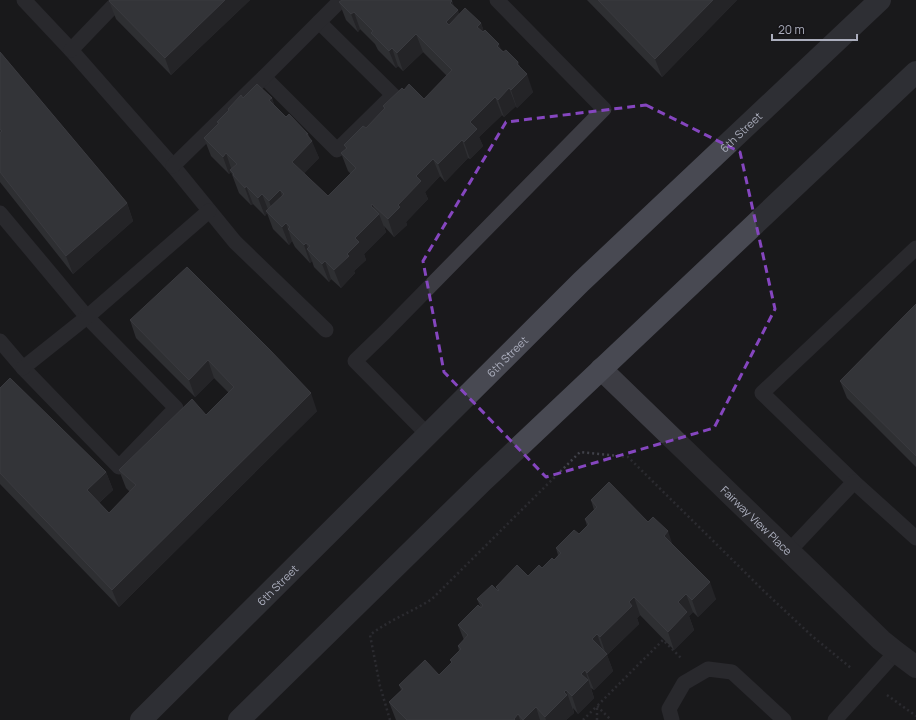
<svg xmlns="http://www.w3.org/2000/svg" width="916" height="720" font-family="Manrope,sans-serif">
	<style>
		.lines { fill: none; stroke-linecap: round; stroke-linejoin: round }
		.path { stroke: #404149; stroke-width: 2.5; stroke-dasharray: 2 3; stroke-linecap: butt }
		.service { stroke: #3c3c43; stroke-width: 15 }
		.minor { stroke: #3c3c43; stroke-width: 22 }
		.secondary { stroke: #484952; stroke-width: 22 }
		.wall { fill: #48494f }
		.shaded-wall { fill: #313136 }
		.building { fill: #53545b; stroke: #61626a }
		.marked { fill: none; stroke: #8546bf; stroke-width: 3; stroke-dasharray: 8 5; stroke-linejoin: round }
		.labels { text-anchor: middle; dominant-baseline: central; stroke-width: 3; stroke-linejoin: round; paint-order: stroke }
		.street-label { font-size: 11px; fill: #abaebd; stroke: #151417 }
	</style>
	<rect width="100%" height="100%" fill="#1a191c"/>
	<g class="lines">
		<!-- path -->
		<g class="path">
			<path d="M887,695L916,716"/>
			<path d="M390,720L380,686L370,635C389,620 412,612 432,599L580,452L628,457L767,594L812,636L851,668"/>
			<path d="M583,720L597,706L611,720"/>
			<path d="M597,720V706L663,640L682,659"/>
		</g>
		<!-- service -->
		<g class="service">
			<path d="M24,0L71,50L173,166L235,242L326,330"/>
			<path d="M71,50L119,0"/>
			<path d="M264,77L337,150L393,95L319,22"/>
			<path d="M173,166L264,77L341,0"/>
			<path d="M0,213L87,317L176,408L119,467L23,368L0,341"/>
			<path d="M916,248L762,393L854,482L916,538"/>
			<path d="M23,368L87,317L209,211"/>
			<path d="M428,435L355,361L385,332L604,109L497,0"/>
			<path d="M789,551L854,482"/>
			<path d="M672,720L669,709L684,683L708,669L732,672L784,720"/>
			<path d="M835,720L896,652"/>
		</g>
		<!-- minor -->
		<path class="minor" id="s1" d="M601,369L881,640L896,652L916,667"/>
		<!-- secondary -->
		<g class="secondary">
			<path id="s2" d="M141,720L581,282L880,0"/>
			<path d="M239,720L482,482L916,72"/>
		</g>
	</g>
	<!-- wall -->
	<g class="wall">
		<path d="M250,0L171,75L116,19L109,1Z"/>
		<path d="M587,0H737L662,77Z"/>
		<path d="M452,1L454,7L459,14L481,23L484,32L502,50L518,62L520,67L533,92L517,108L516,106L504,117L502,115L479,137L483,146L470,159L468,158L445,182L440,176L425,192L428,199L406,222L407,225L394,237L384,226L386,232L364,254L366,260L354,271L355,273L341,288L331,279L329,282L314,267L312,261L310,263L295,247L292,241L289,245L273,229L267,213L265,216L253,204L251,205L239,193L231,172L229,174L211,156L204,138L218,124L217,122L228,111V109L243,98H272L274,105L286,117L308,134L319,158L304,173L328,196L351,174L348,171L341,153L346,149L344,145L366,128L384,109L383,106L404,90L424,99L447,76L423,52L403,71L398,66L396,68L378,50L375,44L360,29L358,32L346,20L339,2Z"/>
		<path d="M0,52L127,203L133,221L73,274L0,182Z"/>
		<path d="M916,304V467L847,398L840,381Z"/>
		<path d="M130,320L317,411L119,607L0,484V388L106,472L113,490L99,503L109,513L130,492L126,488L119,470L206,415L229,393L214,378L195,397L136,338Z"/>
		<path d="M591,500L648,522L672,544L716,599L698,617L693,612L689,616L694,630L674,650L640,615L637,618L639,624L607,655L613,671L594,690L591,688L594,698L578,714L573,708L574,713L566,720H396L389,702L401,690L399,685L439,675L452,663L450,660L459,651L458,646L464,640L458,625L480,606L477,599L497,590L496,587L528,576L542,568L554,560L558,555L556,548L579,534L587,526L585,519L594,510Z"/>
	</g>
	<!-- shaded-wall -->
	<g class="shaded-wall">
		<path d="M225,0H250L171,75L165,58Z"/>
		<path d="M713,0H737L662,77L655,59Z"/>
		<path d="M452,1L456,12L458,10L464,28L452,40L446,22L450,3Z"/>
		<path d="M354,12L360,29L358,32L351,14Z"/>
		<path d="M481,23L487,41L477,27Z"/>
		<path d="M416,34L423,52L403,71L397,53Z"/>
		<path d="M499,44L506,62L497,46Z"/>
		<path d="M392,48L398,66L396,68L389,51Z"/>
		<path d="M518,62L524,77L527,74L533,92L517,108L511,90L517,64Z"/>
		<path d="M509,88L516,106L504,117L498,100Z"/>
		<path d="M495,97L502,115L479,137L483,146L470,159L464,142L470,122Z"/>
		<path d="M272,98L278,116L269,100Z"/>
		<path d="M462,140L468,158L445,182L438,164Z"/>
		<path d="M312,141L319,158L299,179L292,162Z"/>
		<path d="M226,153L232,171L230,170L231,172L229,174L223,157Z"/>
		<path d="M433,159L440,176L425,192L428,199L406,222L407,225L394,237L388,219L398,205L416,176Z"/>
		<path d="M246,186L253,204L251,205L245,188Z"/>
		<path d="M280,190L286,208L275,218L269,201Z"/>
		<path d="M262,194L269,212L266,211L267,213L265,216L258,198Z"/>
		<path d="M127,203L133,221L73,274L66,256Z"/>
		<path d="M372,204L377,216L379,214L386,232L364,254L366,260L354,271L355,273L341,288L334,270L347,254Z"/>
		<path d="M286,223L292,241L289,245L282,227Z"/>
		<path d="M306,243L309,251L307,249L312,261L310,263L304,245Z"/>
		<path d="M325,261L331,279L329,282L322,264Z"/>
		<path d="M208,360L214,378L195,397L189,380Z"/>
		<path d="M311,393L317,411L119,607L112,590Z"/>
		<path d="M106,472L113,490L93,508L87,490Z"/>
		<path d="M668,531L674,549L664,536Z"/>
		<path d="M710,582L716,599L698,617L692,600Z"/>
		<path d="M686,594L693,612L689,616L694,630L674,650L668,632L678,602Z"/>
		<path d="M634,597L640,615L637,618L639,624L607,655L613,671L594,690L587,673L606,654L600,637L629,602Z"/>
		<path d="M597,634L603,651L592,639Z"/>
		<path d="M585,670L594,698L578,714L572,696L581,674Z"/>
		<path d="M566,690L574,713L566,720H546L545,717Z"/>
		<path d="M536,707L540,720H523Z"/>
		<path d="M518,714L520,720H514V719Z"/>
	</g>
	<!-- building -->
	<g class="building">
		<path d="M110,0H225L165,58L109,1Z"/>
		<path d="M342,0H451L452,1L450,3L458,10L446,22L449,25L465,8L481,23L477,27L483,32L485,30L499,44L497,46L503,52L506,50L518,62L517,64L527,74L511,90L509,88L498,100L495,97L470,122L477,129L464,142L462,140L438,164L433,159L416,176L421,181L398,205L400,207L388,219L372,204L371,206L379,214L355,238L359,242L347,254L349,256L334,270L325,261L322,264L307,249L310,246L306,243L304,245L288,229L290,227L286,223L282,227L266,211L284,194L280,190L269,201L262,194L258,198L246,186L245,188L233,175L234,174L230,170L237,164L226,153L223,157L204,138L219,123L217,122L229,110L228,109L241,95L243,98L257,84L272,98L269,100L286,117L289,114L308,134H306L312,141L292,162L328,196L356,168L341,153L347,148L344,145L363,126L366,128L385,108L383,106L402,88L404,90L409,84L424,99L452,70L416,34L397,53L392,48L389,51L371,33L373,31L354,12L351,14L339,2Z"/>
		<path d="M598,0H713L655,59Z"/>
		<path d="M0,52L127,203L66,256L0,172V133L2,131L0,129Z"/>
		<path d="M187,267L270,350L311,393L112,590L0,473V388L10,378L106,472L87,490L109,513L136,485L119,470L192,399L206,415L234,387L208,360L189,380L130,320Z"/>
		<path d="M916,304V456L840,381Z"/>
		<path d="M609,482L648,522L653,517L668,531L664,536L710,582L692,600L686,594L678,602L687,612L668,632L634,597L629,602L632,606L600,637L597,634L592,639L607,654L587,673L585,670L581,674L588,680L572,696L566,690L564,692L567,695L545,717L536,707L523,720L518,714L514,719L515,720H407L389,702L403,689L399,685L425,660L439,675L452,662L450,660L461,649L458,646L468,635L458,625L478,605L481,608L483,605L477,599L492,585L498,591L499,590L496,587L517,565L528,576L539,565L542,568L552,558L554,560L561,553L556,548L574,530L579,534L589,524L585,519L597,507L591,500Z"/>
	</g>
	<!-- marked area -->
	<path d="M0 0H916V720H0ZM646,105L740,152L775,309L714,428L546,477L444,372L423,261L506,122Z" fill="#1a191c" fill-opacity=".55" fill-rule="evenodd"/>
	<path class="marked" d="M646,105L740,152L775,309L714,428L546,477L444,372L423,261L506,122Z"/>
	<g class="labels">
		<!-- street labels -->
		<g class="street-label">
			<text stroke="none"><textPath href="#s2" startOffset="840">6th Street</textPath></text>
			<text stroke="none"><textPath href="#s2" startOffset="516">6th Street</textPath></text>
			<text stroke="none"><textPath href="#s1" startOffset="217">Fairway View Place</textPath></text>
			<text stroke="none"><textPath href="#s2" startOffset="192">6th Street</textPath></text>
		</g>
	</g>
	<!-- scale -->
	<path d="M772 34v6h85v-6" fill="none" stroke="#abaebd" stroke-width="2"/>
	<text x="778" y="34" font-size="12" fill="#abaebd" stroke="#151417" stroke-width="3" paint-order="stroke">20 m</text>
</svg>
